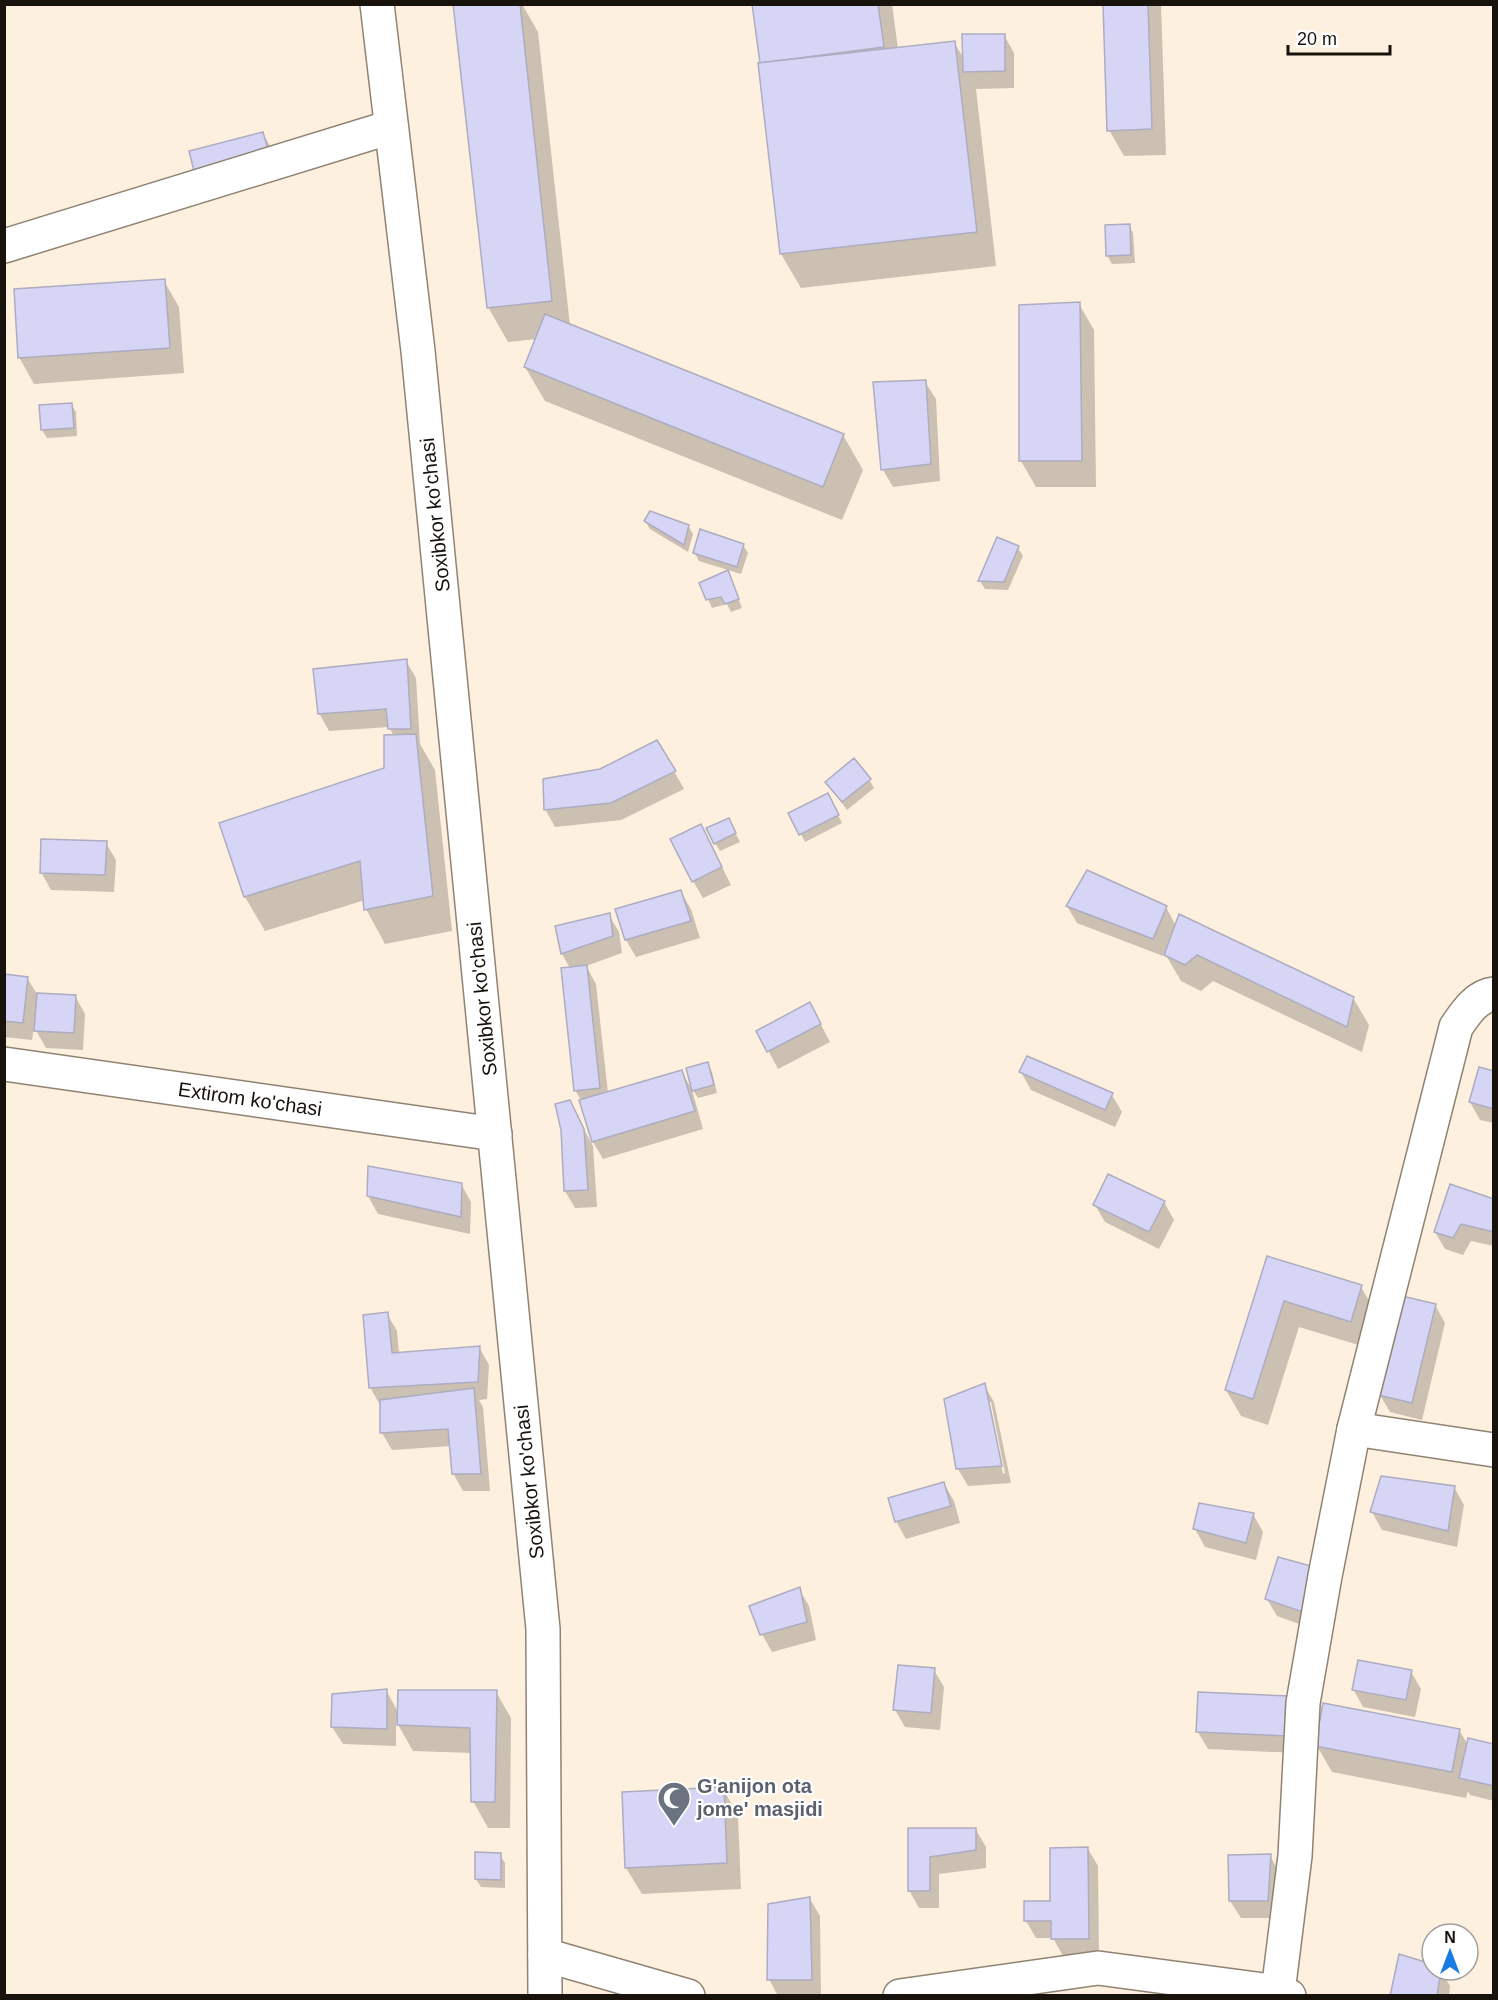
<svg xmlns="http://www.w3.org/2000/svg" width="1498" height="2000" font-family="Arial,sans-serif">
	<style>
		.shadow { fill: #0003; fill-rule: evenodd }
		.building { fill: #d6d5f5; stroke: #adacc0; stroke-width: 1.5 }
		.lines { fill: none; stroke-linecap: round; stroke-linejoin: round }
		.street-casing { stroke: #8f8373; stroke-width: 36 }
		.secondary-casing { stroke: #8f8373; stroke-width: 36 }
		.street { stroke: #fff; stroke-width: 33 }
		.secondary { stroke: #fff; stroke-width: 33 }
		.labels { text-anchor: middle; dominant-baseline: central; stroke-width: 4.5; stroke-linejoin: round; paint-order: stroke }
		.street-label { font-size: 20px; fill: #17120c; stroke: #fff }
		.worship-label { font-size: 20px; font-weight: bold; fill: #5b616d; stroke: #fff; text-anchor: start }
	</style>
	<rect width="100%" height="100%" fill="#fef0de"/>
	<!-- shadow -->
	<g class="shadow">
		<path d="M522,4L538,32L570,326L843,435L863,470L842,520L545,401L525,367L537,339L508,342L488,307L455,5Z"/>
		<path d="M754,4H892L898,49L954,42L964,59L1004,35L1014,53V88L976,89L996,266L801,288L781,254L762,64Z"/>
		<path d="M1104,4H1161L1166,155L1124,156L1109,130Z"/>
		<path d="M263,134L273,151L191,152Z"/>
		<path d="M1129,225L1133,233L1135,263L1112,264L1107,255Z"/>
		<path d="M164,281L179,307L184,373L34,384L19,357Z"/>
		<path d="M1079,304L1094,330L1096,487H1036L1021,461Z"/>
		<path d="M925,382L936,399L940,481L893,487L883,470L875,384Z"/>
		<path d="M71,404L76,412L77,436L47,438L42,430Z"/>
		<path d="M645,521L688,526L693,534L688,552L650,529Z"/>
		<path d="M743,545L748,553L741,574L699,561L694,552Z"/>
		<path d="M1018,548L1023,556L1008,590L985,589L980,581Z"/>
		<path d="M728,572L742,608L731,612L727,604L712,608L708,599Z"/>
		<path d="M406,661L416,678L420,744L435,770L452,931L385,944L366,909L365,900L265,931L245,897L221,824L386,769L394,736L389,727L329,731L319,713Z"/>
		<path d="M601,770L674,771L684,789L621,820L555,827L545,809Z"/>
		<path d="M869,779L874,788L847,810L827,782Z"/>
		<path d="M832,803L842,823L805,842L801,834Z"/>
		<path d="M733,828L740,842L720,851L715,843Z"/>
		<path d="M106,843L116,860L114,892L51,890L41,872Z"/>
		<path d="M710,843L731,885L703,898L693,881Z"/>
		<path d="M680,891L691,909L700,938L636,957L626,940L617,910Z"/>
		<path d="M1067,906L1166,907L1176,926L1353,998L1369,1025L1362,1052L1213,981L1201,991L1181,981L1164,952L1163,956L1077,923Z"/>
		<path d="M609,915L619,932L622,953L586,966L596,984L608,1093L682,1072L692,1090L703,1129L603,1159L593,1142L581,1100L575,1090L570,968L562,954Z"/>
		<path d="M4,975L27,978L37,994L75,996L85,1014L83,1050L46,1048L34,1027L32,1040L4,1037Z"/>
		<path d="M819,1021L830,1042L778,1069L758,1031Z"/>
		<path d="M707,1064L712,1072L717,1093L698,1098L693,1090Z"/>
		<path d="M1021,1072L1112,1095L1122,1112L1115,1127L1031,1090Z"/>
		<path d="M1494,1072V1123L1480,1120L1470,1102Z"/>
		<path d="M569,1102L593,1146L597,1207L575,1208L565,1191Z"/>
		<path d="M461,1184L471,1202L470,1234L378,1214L368,1196Z"/>
		<path d="M1494,1200V1246L1471,1241L1463,1255L1445,1249L1435,1232Z"/>
		<path d="M1164,1202L1174,1220L1159,1249L1105,1222L1095,1205Z"/>
		<path d="M1268,1258L1361,1287L1376,1313L1365,1347L1299,1327L1268,1425L1241,1416L1226,1390Z"/>
		<path d="M1435,1305L1445,1323L1422,1420L1390,1412L1380,1395Z"/>
		<path d="M387,1314L397,1331L399,1354L479,1347L489,1365L487,1399L479,1400L483,1407L490,1491H463L453,1473L451,1446L392,1450L382,1433L380,1405L370,1387Z"/>
		<path d="M984,1385L994,1402L1011,1483L968,1486L958,1469ZM988,1402H991L1005,1473L1003,1474Z"/>
		<path d="M944,1484L954,1501L960,1523L906,1539L896,1521Z"/>
		<path d="M1454,1487L1464,1505L1457,1547L1382,1530L1372,1512Z"/>
		<path d="M1253,1514L1263,1532L1256,1560L1205,1547L1195,1529Z"/>
		<path d="M1279,1558L1316,1630L1277,1616L1267,1599Z"/>
		<path d="M799,1589L809,1606L816,1640L772,1652L762,1634Z"/>
		<path d="M934,1670L944,1687L940,1730L905,1727L895,1710Z"/>
		<path d="M1411,1672L1421,1689L1415,1717L1363,1707L1353,1689Z"/>
		<path d="M386,1690L398,1712L496,1692L511,1718L510,1828H488L473,1801L472,1753L413,1751L396,1721V1746L343,1744L332,1727Z"/>
		<path d="M1289,1697L1297,1753L1208,1749L1198,1732Z"/>
		<path d="M1459,1730L1468,1745H1494V1801L1470,1795L1468,1791L1466,1798L1332,1772L1317,1746Z"/>
		<path d="M723,1789L738,1815L741,1889L642,1894L626,1868Z"/>
		<path d="M909,1830H976L986,1847V1868L939,1874V1908H919L909,1890Z"/>
		<path d="M1088,1849L1098,1866L1099,1956H1063L1053,1938H1036L1026,1921L1052,1902Z"/>
		<path d="M500,1855L505,1863V1888L481,1887L476,1879Z"/>
		<path d="M1230,1856H1270L1280,1873L1277,1918H1241L1230,1901Z"/>
		<path d="M810,1899L820,1916L821,1996H778L769,1979Z"/>
		<path d="M1432,1966V1970H1441L1450,1986L1449,1996H1392Z"/>
	</g>
	<!-- building -->
	<g class="building">
		<path d="M453,4H520L552,301L487,308Z"/>
		<path d="M752,4H878L884,47L760,63Z"/>
		<path d="M1103,4H1148L1152,129L1107,131Z"/>
		<path d="M962,34H1005V71L963,72Z"/>
		<path d="M955,41L977,232L780,254L758,63Z"/>
		<path d="M263,132L270,156L195,175L189,151Z"/>
		<path d="M1130,224L1131,255L1106,256L1105,225Z"/>
		<path d="M165,279L170,348L18,358L14,289Z"/>
		<path d="M1080,302L1082,461H1019V305Z"/>
		<path d="M545,314L844,434L823,487L524,367Z"/>
		<path d="M926,380L931,464L881,470L873,382Z"/>
		<path d="M72,403L74,428L41,430L39,405Z"/>
		<path d="M650,511L689,525L684,545L644,521Z"/>
		<path d="M700,529L744,544L737,567L693,553Z"/>
		<path d="M997,537L1019,546L1004,582L978,581Z"/>
		<path d="M728,570L739,599L725,604L721,597L706,600L699,583Z"/>
		<path d="M407,659L411,729H388L386,709L318,714L313,669Z"/>
		<path d="M416,734L433,896L364,910L360,861L244,897L219,823L384,768V735Z"/>
		<path d="M657,740L676,771L611,803L544,810L543,779L600,769Z"/>
		<path d="M854,758L871,779L842,802L825,782Z"/>
		<path d="M828,793L839,815L799,835L788,813Z"/>
		<path d="M729,818L736,833L714,844L706,828Z"/>
		<path d="M701,824L722,867L692,882L670,839Z"/>
		<path d="M41,839L107,841L105,875L40,873Z"/>
		<path d="M1087,870L1167,906L1153,939L1066,906Z"/>
		<path d="M681,890L691,921L625,940L615,909Z"/>
		<path d="M610,913L613,936L561,954L555,926Z"/>
		<path d="M1179,914L1354,997L1347,1027L1197,955L1185,965L1164,955Z"/>
		<path d="M587,965L600,1088L574,1091L561,968Z"/>
		<path d="M4,974L28,977L23,1023L4,1021Z"/>
		<path d="M37,993L76,995L74,1033L34,1031Z"/>
		<path d="M810,1002L821,1024L767,1052L756,1031Z"/>
		<path d="M1027,1056L1113,1093L1105,1110L1019,1072Z"/>
		<path d="M708,1062L714,1085L692,1091L686,1068Z"/>
		<path d="M1479,1067L1494,1071V1109L1469,1102Z"/>
		<path d="M682,1070L695,1111L592,1142L579,1100Z"/>
		<path d="M570,1100L584,1129L588,1190L564,1191L561,1130L555,1104Z"/>
		<path d="M368,1166L462,1183L461,1217L367,1196Z"/>
		<path d="M1108,1174L1165,1201L1149,1232L1093,1205Z"/>
		<path d="M1450,1184L1494,1199V1232L1461,1224L1453,1238L1434,1232Z"/>
		<path d="M1267,1256L1362,1285L1351,1322L1284,1301L1253,1399L1225,1390Z"/>
		<path d="M1402,1296L1436,1304L1412,1403L1378,1395Z"/>
		<path d="M388,1312L392,1353L480,1346L478,1382L369,1388L363,1315Z"/>
		<path d="M985,1383L1002,1466L956,1469L944,1399Z"/>
		<path d="M474,1388L481,1474H452L448,1429L380,1433V1400Z"/>
		<path d="M1381,1476L1455,1486L1448,1531L1370,1512Z"/>
		<path d="M944,1482L951,1506L895,1522L888,1498Z"/>
		<path d="M1199,1503L1254,1513L1246,1543L1193,1529Z"/>
		<path d="M1278,1557L1318,1568L1306,1613L1265,1599Z"/>
		<path d="M800,1587L807,1622L760,1635L749,1606Z"/>
		<path d="M1358,1660L1412,1670L1406,1700L1352,1690Z"/>
		<path d="M898,1665L935,1668L931,1713L893,1710Z"/>
		<path d="M387,1689V1729L331,1727L332,1694Z"/>
		<path d="M398,1690H497L495,1802H471L470,1728L397,1725Z"/>
		<path d="M1198,1692L1290,1696L1288,1736L1196,1732Z"/>
		<path d="M1323,1703L1460,1729L1452,1772L1315,1746Z"/>
		<path d="M1468,1738L1494,1744V1786L1459,1778Z"/>
		<path d="M724,1787L727,1863L625,1868L622,1792Z"/>
		<path d="M908,1828H976V1850L930,1857V1891H908Z"/>
		<path d="M1088,1847L1089,1939H1051V1921H1024V1901H1050V1848Z"/>
		<path d="M475,1852L501,1853V1880L475,1879Z"/>
		<path d="M1271,1854L1268,1901H1229L1228,1855Z"/>
		<path d="M810,1897L812,1980H767L768,1904Z"/>
		<path d="M1399,1954L1432,1964V1970H1441L1437,1996H1390Z"/>
	</g>
	<g class="lines">
		<!-- street casing -->
		<g class="street-casing">
			<g id="street">
				<path d="M4,246L391,127"/>
				<path d="M4,1064L495,1134"/>
				<path d="M1354,1429L1494,1450"/>
				<path d="M545,1955L688,1996"/>
				<path d="M1278,1992L1295,1856L1303,1703L1325,1576L1354,1429L1456,1027C1465,1014 1476,996 1494,994"/>
				<path d="M900,1996L1098,1968L1278,1992L1289,1996"/>
			</g>
		</g>
		<!-- secondary casing -->
		<g class="secondary-casing">
			<path id="secondary" d="M377,4L418,351L543,1629L545,1996"/>
		</g>
		<!-- street -->
		<use href="#street" class="street"/>
		<!-- secondary -->
		<use href="#secondary" class="secondary"/>
	</g>
	<!-- icons -->
	<defs>
		<g id="mosque-pin" transform="scale(1.725)"><path d="M0 17L-7.5 6A9.5 9.5 0 1 1 7.5 6Z" fill="#6b7280" stroke="#fff"/><path d="M3.5-4.9A6 6 0 1 0 3.5 4.9A5 5 0 1 1 3.5-4.9Z" fill="#fff"/></g>
	</defs>
	<g fill-rule="evenodd">
		<use href="#mosque-pin" x="674" y="1798"/>
	</g>
	<g class="labels">
		<!-- street labels -->
		<g class="street-label">
			<text transform="translate(435 515) rotate(-96)">Soxibkor ko'chasi</text>
			<text transform="translate(482 999) rotate(-96)">Soxibkor ko'chasi</text>
			<text transform="translate(250 1099) rotate(8)">Extirom ko'chasi</text>
			<text transform="translate(529 1482) rotate(-96)">Soxibkor ko'chasi</text>
		</g>
		<!-- worship labels -->
		<g class="worship-label">
			<text x="697" y="1786">G'anijon ota<tspan x="697" dy="23">jome' masjidi</tspan></text>
		</g>
	</g>
	<!-- border -->
	<rect width="1498" height="2000" fill="none" stroke="#17120c" stroke-width="12"/>
	<!-- north arrow -->
	<g transform="translate(1450 1952)"><circle r="28" fill="#ffffff" stroke="#a2a09e" stroke-width="1.5"/>
	<path d="M0-4.5L10 22L0 15L-10 22Z" fill="#187ce4"/>
	<text y="-9" font-size="16" font-weight="bold" text-anchor="middle" fill="#17120c">N</text>
	</g>
	<!-- scale -->
	<path d="M1288 45v9h102v-9" fill="none" stroke="#17120c" stroke-width="3"/>
	<text x="1297" y="45" font-size="18" fill="#17120c" stroke="#ffffff" stroke-width="4.5" paint-order="stroke">20 m</text>
</svg>
